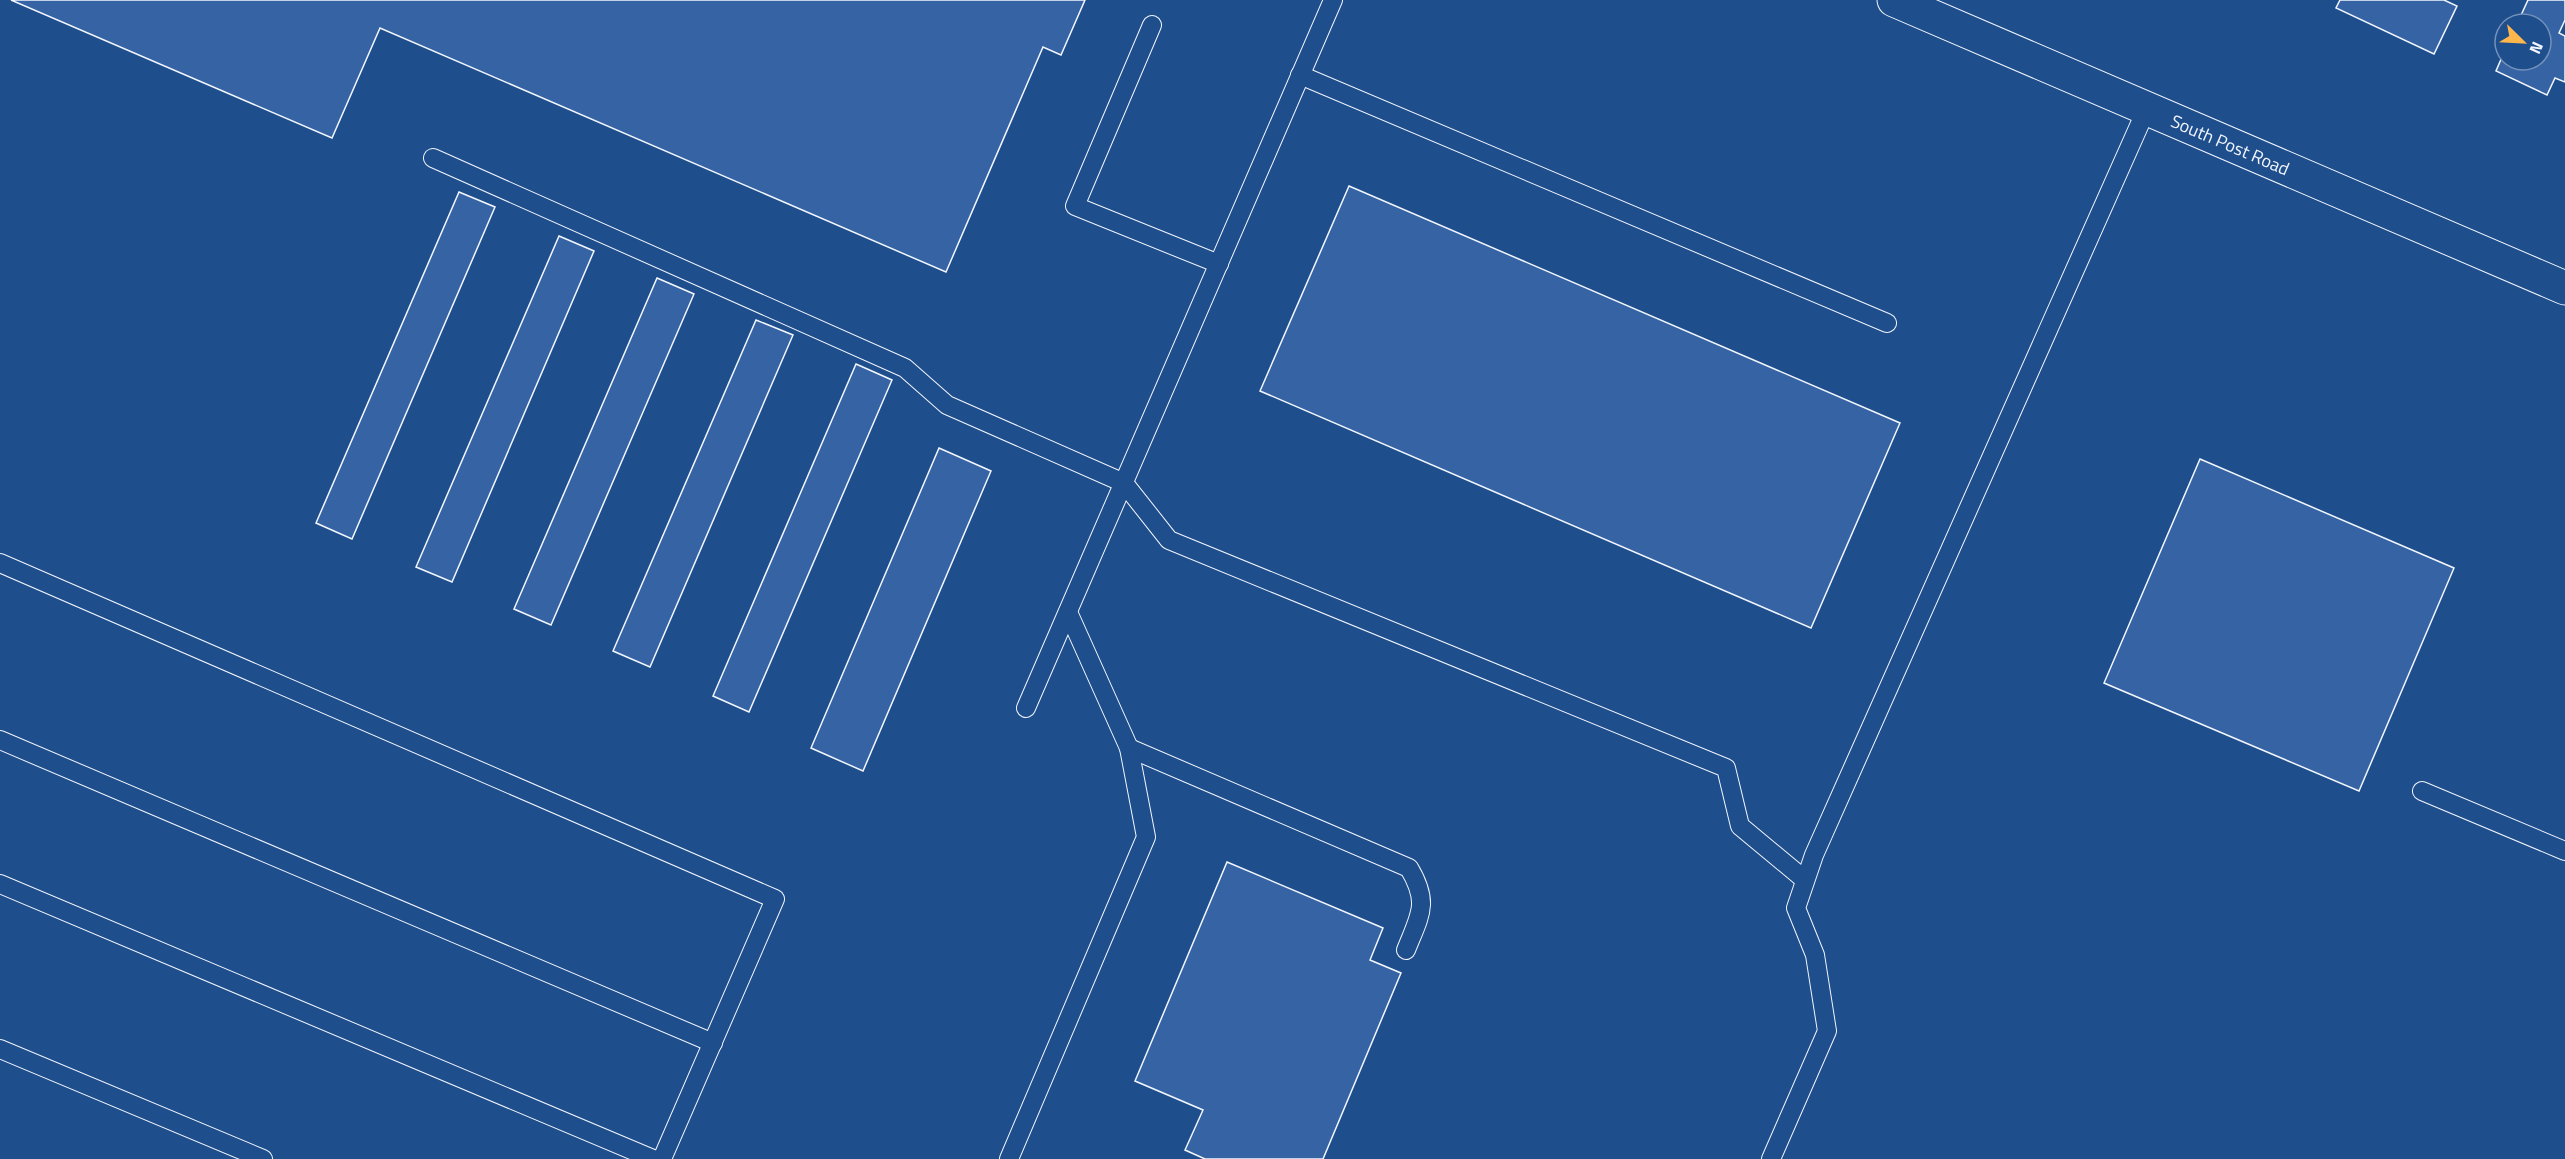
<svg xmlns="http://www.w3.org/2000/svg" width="2565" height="1159" font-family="'Titillium Web',sans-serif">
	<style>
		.building { fill: #3563a3; stroke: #f2f6ff; stroke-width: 1.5 }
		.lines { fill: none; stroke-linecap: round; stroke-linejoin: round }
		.service-casing { stroke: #f2f6ff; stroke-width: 20 }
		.secondary-casing { stroke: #f2f6ff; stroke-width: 35 }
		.service { stroke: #1f4e8c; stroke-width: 18 }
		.secondary { stroke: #1f4e8c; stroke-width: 33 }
		.labels { text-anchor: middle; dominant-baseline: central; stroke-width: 4.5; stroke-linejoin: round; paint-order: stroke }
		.street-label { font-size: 18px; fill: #f2f6ff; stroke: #1f4e8c }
	</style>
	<rect width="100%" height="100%" fill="#1f4e8c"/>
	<!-- building -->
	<g class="building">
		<path d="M11,0H1085L1061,55L1043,47L946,272L380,28L332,138Z"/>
		<path d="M2340,0H2444L2457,6L2434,54L2336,8Z"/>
		<path d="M2528,0H2565V20L2559,33L2565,36V82L2555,78L2547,95L2496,71L2505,50V60H2541V24H2517Z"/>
		<path d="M1349,186L1900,423L1811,628L1260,391Z"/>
		<path d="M459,192L495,207L352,539L316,523Z"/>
		<path d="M559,236L594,251L452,582L416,567Z"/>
		<path d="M657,278L694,294L551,625L514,609Z"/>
		<path d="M756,320L793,335L650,667L613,651Z"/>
		<path d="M856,364L892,380L749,712L713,696Z"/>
		<path d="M939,448L991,471L863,771L811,748Z"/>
		<path d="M2200,459L2454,568L2359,791L2104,683Z"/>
		<path d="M1227,862L1383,928L1370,960L1401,973L1323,1159H1205L1185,1150L1203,1110L1135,1081Z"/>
	</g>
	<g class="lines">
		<!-- service casing -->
		<g class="service-casing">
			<g id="service">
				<path d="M1152,25L1075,206L1219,264"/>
				<path d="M1300,75L1887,323"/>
				<path d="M433,158L905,368L947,405L1124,483L1169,540L1726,768L1740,826L1805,880"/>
				<path d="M0,563L775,899L662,1159"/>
				<path d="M1026,708L1333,0"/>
				<path d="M0,740L713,1043"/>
				<path d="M1129,748L1409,868C1430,903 1420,915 1406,950"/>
				<path d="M2422,791L2565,851"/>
				<path d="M0,884L653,1159"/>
				<path d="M0,1049L263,1159"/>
				<path d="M1009,1159L1146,837L1129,748L1068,612"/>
				<path d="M1771,1159L1827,1031L1815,955L1796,908L1814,855L2147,108"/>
			</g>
		</g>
		<!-- secondary casing -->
		<g class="secondary-casing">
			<g id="secondary">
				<path id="s1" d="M1894,0L2565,288"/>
			</g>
		</g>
		<!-- service -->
		<use href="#service" class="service"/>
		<!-- secondary -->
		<use href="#secondary" class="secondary"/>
	</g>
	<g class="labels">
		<!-- street labels -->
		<g class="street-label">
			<text stroke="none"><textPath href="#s1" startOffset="366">South Post Road</textPath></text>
		</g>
	</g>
	<!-- north arrow -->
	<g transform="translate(2523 42) rotate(114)"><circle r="28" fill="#1f4e8c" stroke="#7391ba" stroke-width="1.5"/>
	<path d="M0-4.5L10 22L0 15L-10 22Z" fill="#ffb74d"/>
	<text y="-9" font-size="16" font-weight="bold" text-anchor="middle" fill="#f2f6ff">N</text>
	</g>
</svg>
